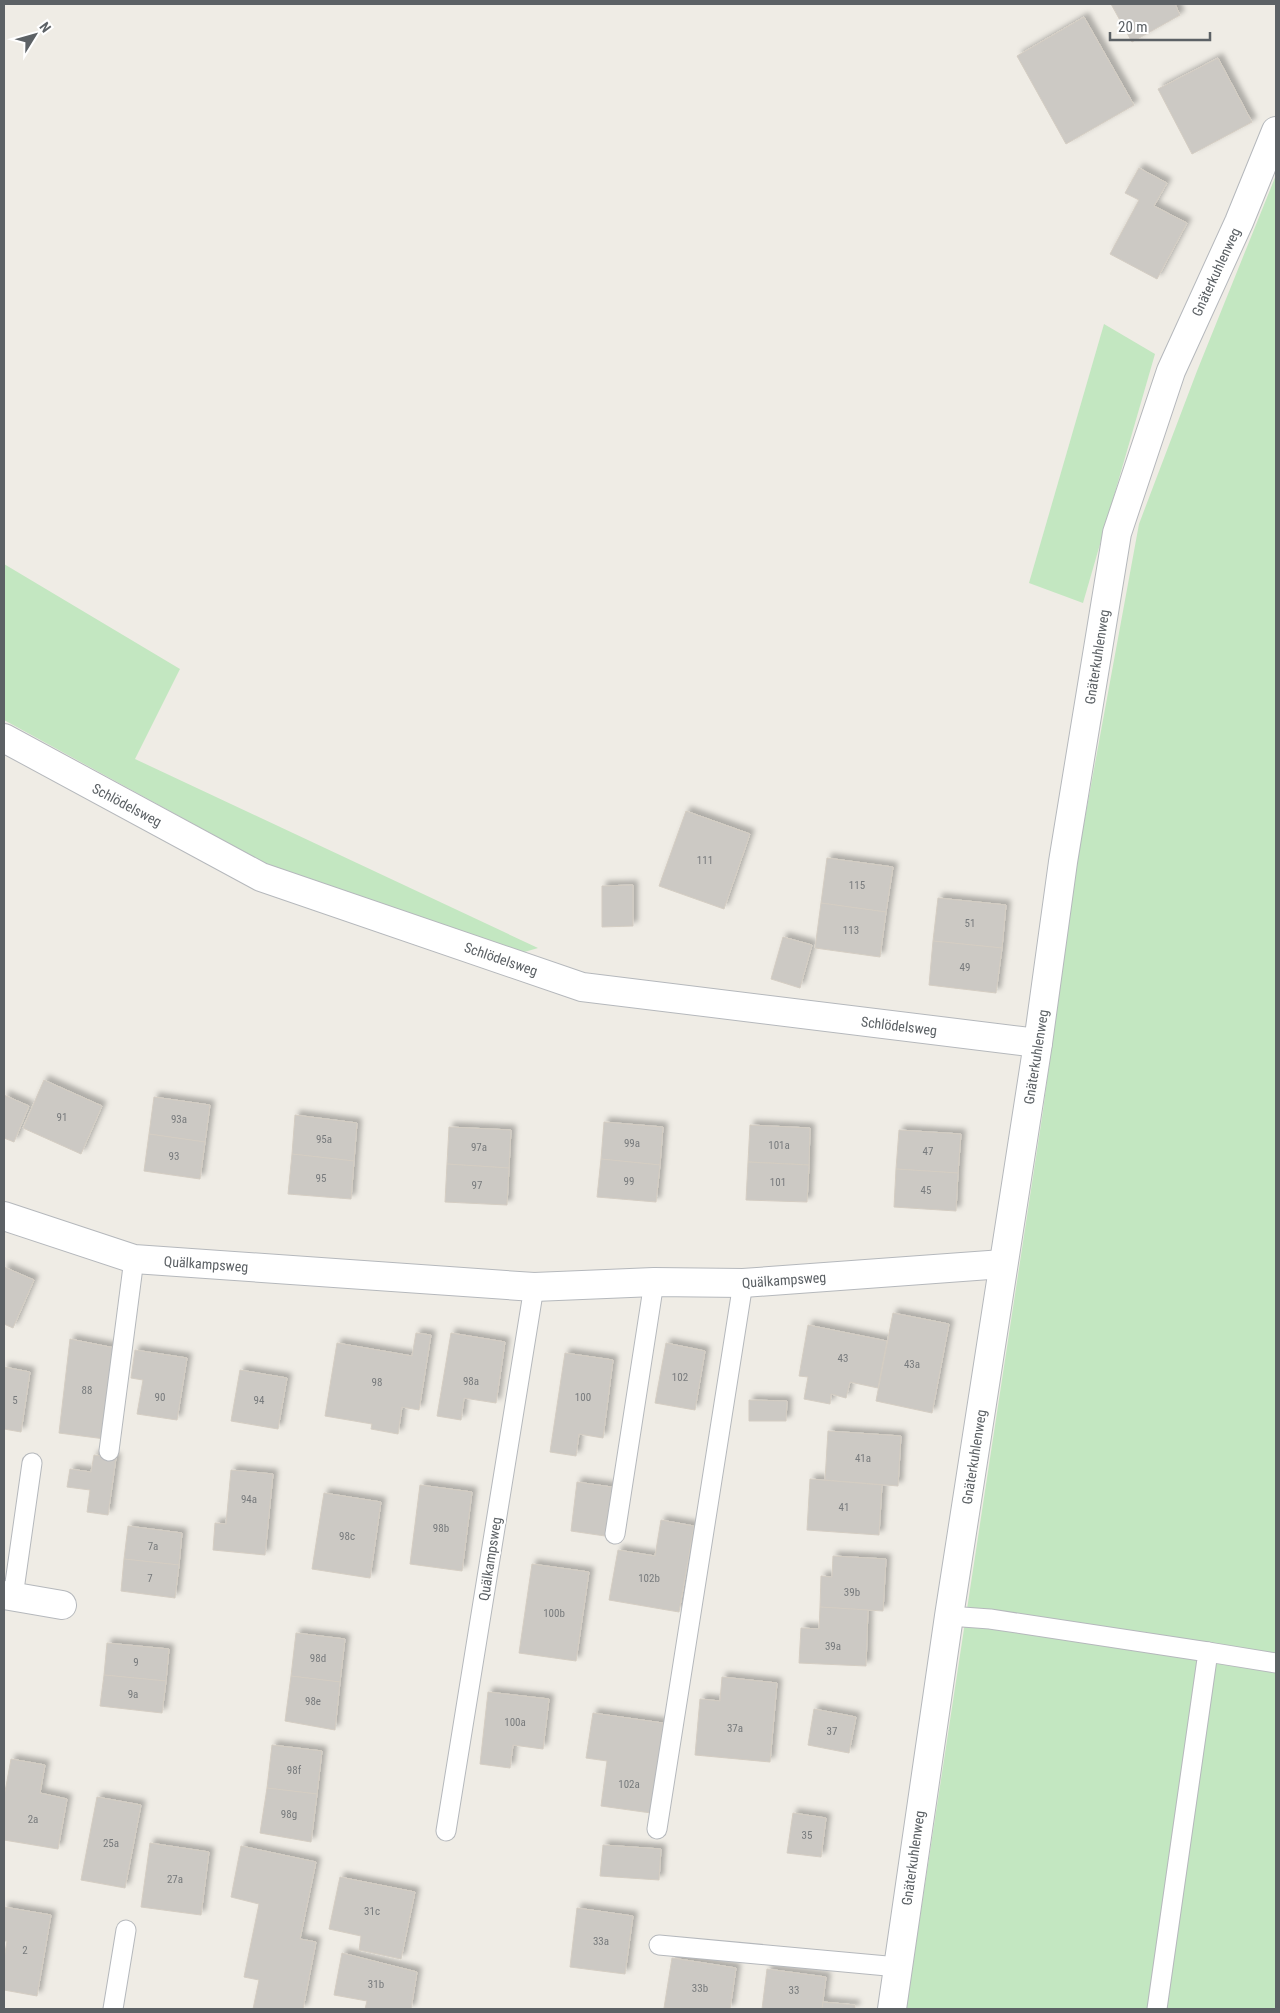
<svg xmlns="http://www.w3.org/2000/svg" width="1280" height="2013" font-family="'Roboto Condensed',sans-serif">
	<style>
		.green { fill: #c3e7c1 }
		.building { fill: #ccc9c4; stroke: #d4cdc3; filter: url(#shadow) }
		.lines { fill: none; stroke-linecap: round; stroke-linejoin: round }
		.service-casing { stroke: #b5b8bc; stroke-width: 21 }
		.minor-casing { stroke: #b5b8bc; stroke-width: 30 }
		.service { stroke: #fff; stroke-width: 19 }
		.minor { stroke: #fff; stroke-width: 28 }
		.labels { text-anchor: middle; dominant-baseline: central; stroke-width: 4; stroke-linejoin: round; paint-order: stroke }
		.number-label { font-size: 11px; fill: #787b7d }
		.street-label { font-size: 14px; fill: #5c6165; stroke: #fff }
	</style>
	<defs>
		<filter id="shadow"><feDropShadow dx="4.5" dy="-4.5" stdDeviation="2.5" flood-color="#0004"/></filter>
	</defs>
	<rect width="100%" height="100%" fill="#efece5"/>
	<!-- green -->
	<g class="green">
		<path d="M1276,175V2009H906L1043,1111L1071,894L1139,524L1197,371Z"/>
		<path d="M1104,324L1155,354L1083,603L1029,583Z"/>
		<path d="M4,564L180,669L135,759L538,948L521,953L272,867L4,720Z"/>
	</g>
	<!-- building -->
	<g class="building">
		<path d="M1111,4H1175L1180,15L1132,42Z"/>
		<path d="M1084,17L1134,105L1066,144L1017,56Z"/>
		<path d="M1218,58L1252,122L1192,154L1158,89Z"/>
		<path d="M1139,168L1167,183L1154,206L1187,223L1157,279L1110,254L1139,200L1125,193Z"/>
		<path d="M686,811L750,834L724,909L659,886Z"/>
		<path d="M827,858L893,867L886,912L821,903Z"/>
		<path d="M633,885V926L602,927V886Z"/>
		<path d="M938,898L1006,905L1002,948L933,941Z"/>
		<path d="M821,903L886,912L880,957L815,948Z"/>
		<path d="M783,937L812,945L800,988L771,979Z"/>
		<path d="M933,941L1002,948L996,993L929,985Z"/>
		<path d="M44,1080L102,1106L81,1154L23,1128Z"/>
		<path d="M4,1095L29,1106L14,1142L4,1138Z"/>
		<path d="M154,1097L210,1105L205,1142L149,1134Z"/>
		<path d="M295,1115L357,1123L354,1161L292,1154Z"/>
		<path d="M604,1122L663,1127L660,1165L601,1159Z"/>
		<path d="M750,1125L810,1128L809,1165L748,1162Z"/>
		<path d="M449,1127L511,1130L509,1168L447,1164Z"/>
		<path d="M899,1130L961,1134L958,1173L896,1169Z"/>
		<path d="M149,1134L205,1142L200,1179L144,1171Z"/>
		<path d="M292,1154L354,1161L351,1199L288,1194Z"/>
		<path d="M601,1159L660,1165L656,1202L597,1197Z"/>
		<path d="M748,1162L809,1165L807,1202L746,1200Z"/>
		<path d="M447,1164L509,1168L507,1205L445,1202Z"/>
		<path d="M896,1169L958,1173L956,1211L894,1207Z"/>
		<path d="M4,1267L34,1280L13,1328L4,1324Z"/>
		<path d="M893,1313L949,1324L932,1413L876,1401Z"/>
		<path d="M808,1325L887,1341L878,1388L850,1382L846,1398L831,1394L830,1404L804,1399L808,1377L799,1376Z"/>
		<path d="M416,1333L431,1335L419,1410L402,1407L398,1434L371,1429L372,1424L325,1416L337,1343L412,1356Z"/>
		<path d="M451,1333L505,1342L496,1403L464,1398L461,1420L437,1416Z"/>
		<path d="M70,1339L115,1348L105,1439L59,1433Z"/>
		<path d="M666,1343L705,1351L695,1410L655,1403Z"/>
		<path d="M135,1350L187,1358L177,1420L137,1414L143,1380L131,1378Z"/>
		<path d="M565,1353L613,1360L603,1438L579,1434L576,1456L550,1452Z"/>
		<path d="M4,1367L30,1372L21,1432L4,1429Z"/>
		<path d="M240,1370L287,1378L278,1429L231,1421Z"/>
		<path d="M749,1400L787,1401L786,1421H749Z"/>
		<path d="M828,1431L901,1436L898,1486L825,1480Z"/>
		<path d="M94,1455L116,1458L108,1515L87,1512L90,1490L67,1487L70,1469L91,1472Z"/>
		<path d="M231,1470L273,1474L265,1555L213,1550L215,1523L226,1524Z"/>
		<path d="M810,1479L882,1485L879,1535L807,1530Z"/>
		<path d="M577,1482L612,1487L605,1536L571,1531Z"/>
		<path d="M420,1485L472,1492L462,1571L410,1564Z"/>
		<path d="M324,1493L381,1502L370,1578L312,1569Z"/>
		<path d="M661,1520L694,1526L679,1612L609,1600L618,1550L655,1556Z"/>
		<path d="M128,1526L182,1533L179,1565L124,1559Z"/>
		<path d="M833,1556L886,1559L883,1611L820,1607L821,1576L832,1577Z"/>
		<path d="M124,1559L179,1565L175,1598L121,1591Z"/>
		<path d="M532,1564L589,1572L576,1661L519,1653Z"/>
		<path d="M820,1607L868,1610L866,1666L799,1663L801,1628L819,1629Z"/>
		<path d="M296,1633L345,1639L340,1682L291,1676Z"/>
		<path d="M107,1643L169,1649L166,1681L104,1675Z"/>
		<path d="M104,1675L166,1681L162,1713L100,1706Z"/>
		<path d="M291,1676L340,1682L335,1730L285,1721Z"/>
		<path d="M722,1677L777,1683L770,1762L695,1755L700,1699L720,1701Z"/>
		<path d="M488,1692L549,1699L543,1749L513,1745L510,1768L480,1764Z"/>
		<path d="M814,1709L856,1717L849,1753L808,1745Z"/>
		<path d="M593,1713L663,1723L651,1813L601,1806L607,1761L586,1758Z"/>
		<path d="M272,1745L322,1751L317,1794L267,1788Z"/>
		<path d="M11,1759L45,1765L40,1793L67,1799L58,1849L4,1840V1797Z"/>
		<path d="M267,1788L317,1794L311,1842L260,1833Z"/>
		<path d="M97,1797L141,1805L125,1888L81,1880Z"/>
		<path d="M793,1813L826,1818L821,1857L787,1853Z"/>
		<path d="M150,1843L209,1852L201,1915L141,1907Z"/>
		<path d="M603,1845L661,1849L659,1880L600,1876Z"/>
		<path d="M241,1846L316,1862L300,1939L316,1942L303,2009H253L259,1980L244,1977L259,1904L231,1897Z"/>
		<path d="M340,1877L415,1892L401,1959L359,1950L361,1936L329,1929Z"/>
		<path d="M4,1907L51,1915L37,1996L4,1990V1959L7,1941H4Z"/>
		<path d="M577,1908L633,1916L625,1974L570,1967Z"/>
		<path d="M342,1953L417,1972L411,2009H365L367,2001L334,1995Z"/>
		<path d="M672,1958L736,1968L730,2009L664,2008Z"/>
		<path d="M767,1969L826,1977L822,2009H762Z"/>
		<path d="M823,2002L855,2005V2009H822Z"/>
	</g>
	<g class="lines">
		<!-- service casing -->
		<g class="service-casing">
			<g id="service">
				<path d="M109,1451L134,1259"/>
				<path d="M615,1534L654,1282"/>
				<path d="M13,1597L32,1463"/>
				<path d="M949,1616L990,1619L1208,1652L1157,2009"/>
				<path d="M1208,1652L1276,1663"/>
				<path d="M657,1829L743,1283"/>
				<path d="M446,1831L534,1287"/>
				<path d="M659,1945L898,1967"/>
				<path d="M113,2009L126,1930"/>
			</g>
		</g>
		<!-- minor casing -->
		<g class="minor-casing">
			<g id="minor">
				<path d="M4,738L261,877L582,987L1038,1043"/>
				<path d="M4,1216L134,1259L534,1287L654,1282L743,1283L1003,1264"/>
				<path d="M4,1595L62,1605"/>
				<path d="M892,2009L949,1616L1038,1043L1063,862L1117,533L1171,371L1239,222L1276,131"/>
			</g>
		</g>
		<!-- service -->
		<use href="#service" class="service"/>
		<!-- minor -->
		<use href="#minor" class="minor"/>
	</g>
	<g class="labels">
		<!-- number labels -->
		<g class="number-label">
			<text x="705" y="860">111</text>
			<text x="857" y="885">115</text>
			<text x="970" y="923">51</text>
			<text x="851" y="930">113</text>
			<text x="965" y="967">49</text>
			<text x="62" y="1117">91</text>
			<text x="179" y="1119">93a</text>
			<text x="324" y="1139">95a</text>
			<text x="632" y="1143">99a</text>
			<text x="779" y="1145">101a</text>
			<text x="479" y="1147">97a</text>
			<text x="928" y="1151">47</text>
			<text x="174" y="1156">93</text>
			<text x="321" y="1178">95</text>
			<text x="629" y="1181">99</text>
			<text x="778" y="1182">101</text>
			<text x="477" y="1185">97</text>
			<text x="926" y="1190">45</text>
			<text x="843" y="1358">43</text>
			<text x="912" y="1364">43a</text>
			<text x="680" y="1377">102</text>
			<text x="471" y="1381">98a</text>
			<text x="377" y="1382">98</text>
			<text x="87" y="1390">88</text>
			<text x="160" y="1397">90</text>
			<text x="583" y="1397">100</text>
			<text x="15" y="1400">5</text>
			<text x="259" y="1400">94</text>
			<text x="863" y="1458">41a</text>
			<text x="249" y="1499">94a</text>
			<text x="844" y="1507">41</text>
			<text x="441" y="1528">98b</text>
			<text x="347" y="1536">98c</text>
			<text x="153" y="1546">7a</text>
			<text x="150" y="1578">7</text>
			<text x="649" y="1578">102b</text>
			<text x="852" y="1592">39b</text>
			<text x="554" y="1613">100b</text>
			<text x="833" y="1646">39a</text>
			<text x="318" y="1658">98d</text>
			<text x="136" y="1662">9</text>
			<text x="133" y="1694">9a</text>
			<text x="313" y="1701">98e</text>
			<text x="515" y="1722">100a</text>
			<text x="735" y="1728">37a</text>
			<text x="832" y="1731">37</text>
			<text x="294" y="1770">98f</text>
			<text x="629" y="1784">102a</text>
			<text x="289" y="1814">98g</text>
			<text x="33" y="1819">2a</text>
			<text x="807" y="1835">35</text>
			<text x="111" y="1843">25a</text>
			<text x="175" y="1879">27a</text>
			<text x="372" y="1911">31c</text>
			<text x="601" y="1941">33a</text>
			<text x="25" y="1950">2</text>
			<text x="376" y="1984">31b</text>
			<text x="700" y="1988">33b</text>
			<text x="794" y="1990">33</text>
		</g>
		<!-- street labels -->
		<g class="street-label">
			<text transform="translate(1216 272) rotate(-65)">Gnäterkuhlenweg</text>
			<text transform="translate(1097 657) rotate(-81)">Gnäterkuhlenweg</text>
			<text transform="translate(127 805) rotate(28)">Schlödelsweg</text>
			<text transform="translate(501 959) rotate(19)">Schlödelsweg</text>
			<text transform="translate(899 1026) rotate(7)">Schlödelsweg</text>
			<text transform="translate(1036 1057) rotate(-81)">Gnäterkuhlenweg</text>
			<text transform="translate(206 1264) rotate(4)">Quälkampsweg</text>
			<text transform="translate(784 1280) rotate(-4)">Quälkampsweg</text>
			<text transform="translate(974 1457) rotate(-81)">Gnäterkuhlenweg</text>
			<text transform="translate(490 1559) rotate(-81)">Quälkampsweg</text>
			<text transform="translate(913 1858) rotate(-82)">Gnäterkuhlenweg</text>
		</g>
	</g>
	<!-- border -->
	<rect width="1280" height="2013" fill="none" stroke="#5c6165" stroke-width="10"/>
	<!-- north arrow -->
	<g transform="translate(35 35) rotate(53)" stroke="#ffffff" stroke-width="4" paint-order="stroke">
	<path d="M0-4L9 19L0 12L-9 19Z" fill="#5c6165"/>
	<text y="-8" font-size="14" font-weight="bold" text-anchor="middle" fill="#5c6165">N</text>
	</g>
	<!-- scale -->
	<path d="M1110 32v8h100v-8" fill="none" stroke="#5c6165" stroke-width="2.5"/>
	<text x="1118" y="32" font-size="15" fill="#5c6165" stroke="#ffffff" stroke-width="4" paint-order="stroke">20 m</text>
</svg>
